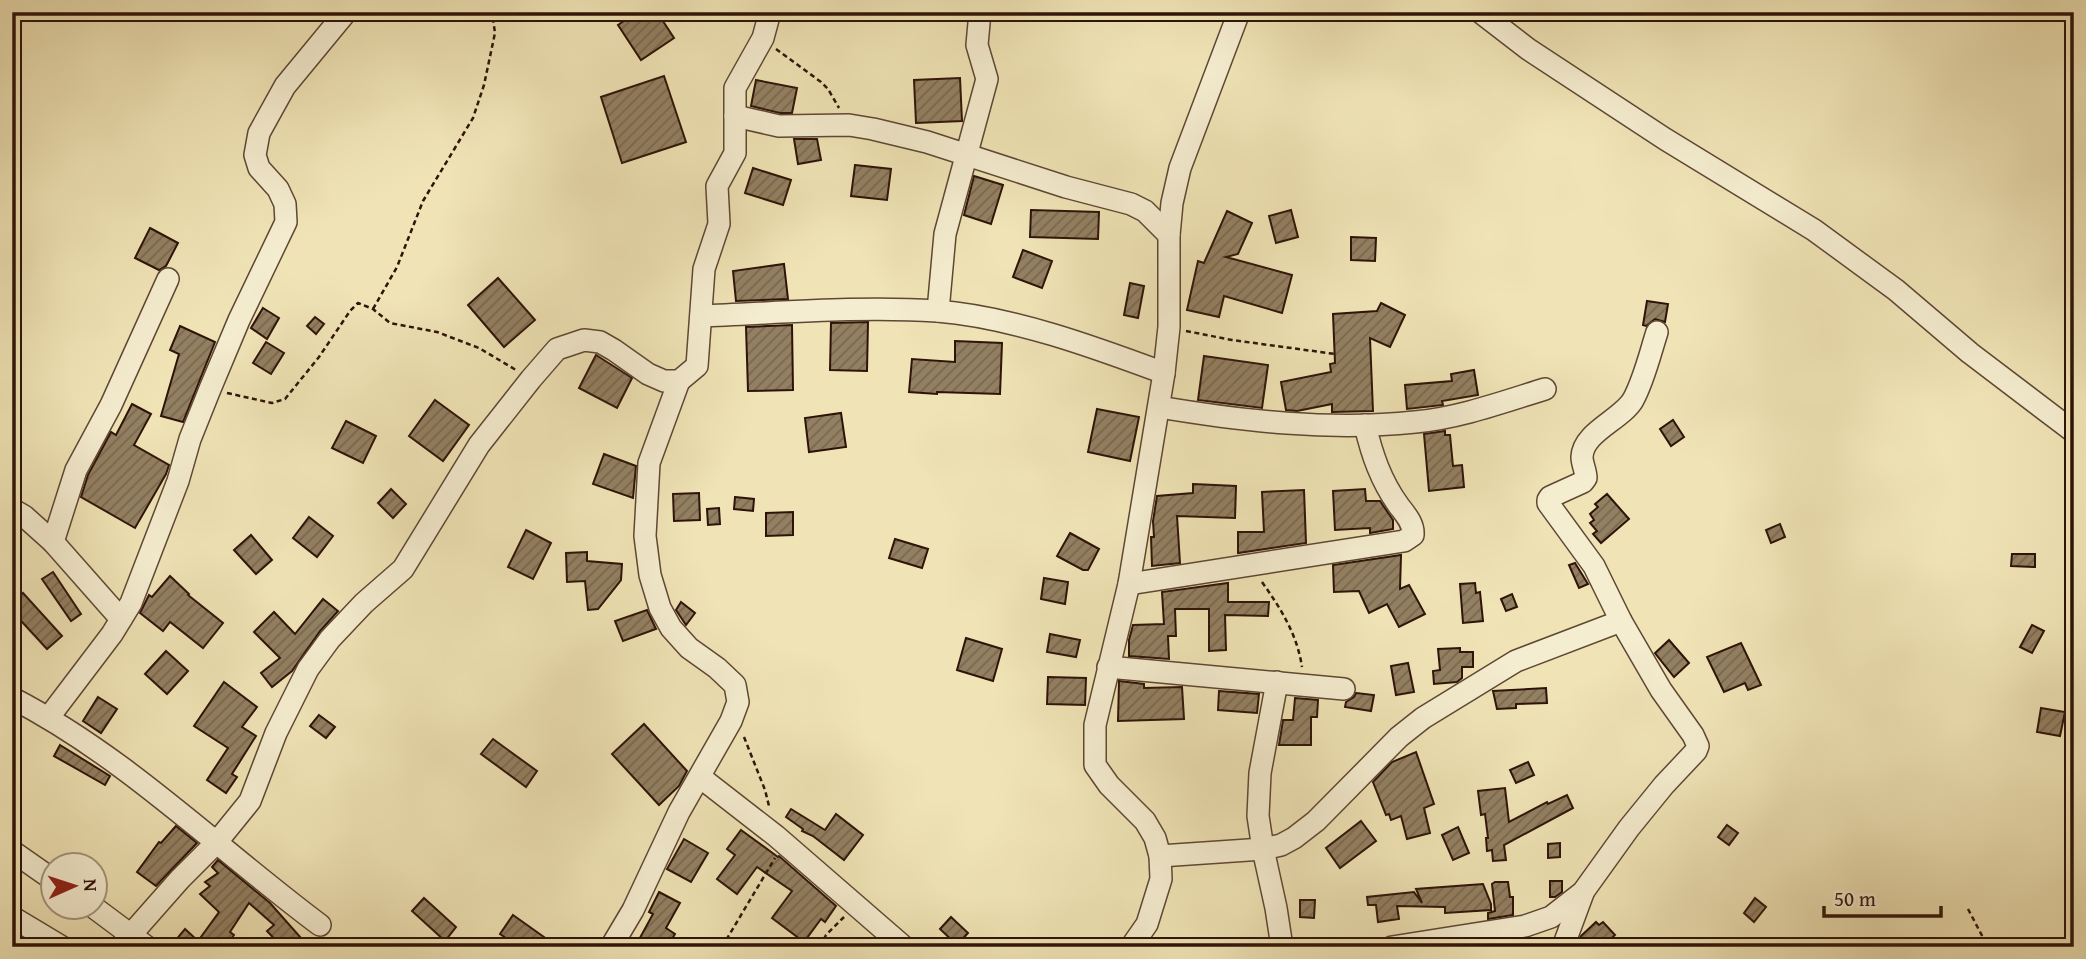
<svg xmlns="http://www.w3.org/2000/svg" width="2086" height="959" font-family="'Gentium Book Plus',serif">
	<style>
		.building { fill: url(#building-hatch); stroke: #2e1308; stroke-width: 2 }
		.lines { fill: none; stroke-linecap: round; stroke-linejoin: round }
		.minor-casing { stroke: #5e4734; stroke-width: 24 }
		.path { stroke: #2e1308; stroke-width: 2.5; stroke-dasharray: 5 3.5; stroke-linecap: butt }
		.minor { stroke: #f5edd0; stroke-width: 21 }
	</style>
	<defs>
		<pattern id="building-hatch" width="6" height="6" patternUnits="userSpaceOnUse" patternTransform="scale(1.75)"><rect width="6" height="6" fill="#938062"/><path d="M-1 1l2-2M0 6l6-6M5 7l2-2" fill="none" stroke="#78684f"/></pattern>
	</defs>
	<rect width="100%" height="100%" fill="#f0e4b6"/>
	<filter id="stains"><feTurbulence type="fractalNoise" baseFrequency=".00286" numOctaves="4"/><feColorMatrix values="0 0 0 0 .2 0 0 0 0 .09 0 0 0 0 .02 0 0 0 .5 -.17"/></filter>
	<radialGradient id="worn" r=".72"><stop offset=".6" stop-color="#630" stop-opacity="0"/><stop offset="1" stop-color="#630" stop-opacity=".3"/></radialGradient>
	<!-- building -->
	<g class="building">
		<path d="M637,12H657L674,38L641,60L618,25Z"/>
		<path d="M664,76L686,142L622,163L601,97Z"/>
		<path d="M960,78L962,121L916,123L914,80Z"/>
		<path d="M756,80L797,88L792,113H780L751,106Z"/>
		<path d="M794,139H817L821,160L798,164Z"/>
		<path d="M855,165L891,169L887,200L851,196Z"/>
		<path d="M753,168L791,180L783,205L745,193Z"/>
		<path d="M974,176L1003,185L991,224L964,215Z"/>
		<path d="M1031,210L1099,212L1098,239L1030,237Z"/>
		<path d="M1291,210L1298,237L1276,243L1269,216Z"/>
		<path d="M1227,211L1252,223L1238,254L1226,257L1292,275L1282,313L1224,296L1219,317L1187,310L1198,261L1204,263Z"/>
		<path d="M150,228L178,243L166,266L159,270L135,258Z"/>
		<path d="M1351,237L1376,238L1375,261L1351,260Z"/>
		<path d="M1023,250L1052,261L1042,288L1013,277Z"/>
		<path d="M784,264L788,299L736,301L733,271Z"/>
		<path d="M498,278L535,320L504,347L468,305Z"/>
		<path d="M1130,283L1144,286L1138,318L1124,315Z"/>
		<path d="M1647,301L1668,304L1665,322L1655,319L1646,326L1643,325Z"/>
		<path d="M1381,303L1405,315L1390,347L1370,338L1373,411L1332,412V404L1297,411L1286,410L1281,382L1331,372L1330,364L1335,363L1333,314L1377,311Z"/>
		<path d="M263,308L279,318L267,339L251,328Z"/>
		<path d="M315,317L324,324L316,334L307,326Z"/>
		<path d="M868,322L867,371L830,370L831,323Z"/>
		<path d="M792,325L793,390L748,391L746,327Z"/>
		<path d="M180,326L215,342L183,422L161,416L179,354L170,350Z"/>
		<path d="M955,341L1002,343L1000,394L937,392V394L909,392L912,359L955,362Z"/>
		<path d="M266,342L284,353L271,374L253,363Z"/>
		<path d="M596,355L632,378L617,408L579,388Z"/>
		<path d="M1204,356L1268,365L1262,408L1198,400Z"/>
		<path d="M1474,370L1478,395L1442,401L1443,405L1407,409L1405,385L1452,381L1451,374Z"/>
		<path d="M435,400L469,425L443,461L409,436Z"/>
		<path d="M132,404L151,414L134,445L169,465L166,474L135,528L81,497L88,475L111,432L116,435Z"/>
		<path d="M1097,409L1139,417L1130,461L1088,452Z"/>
		<path d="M841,413L846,447L809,452L805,418Z"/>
		<path d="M1673,420L1684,437L1671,446L1660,429Z"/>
		<path d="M346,421L376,436L363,463L332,448Z"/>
		<path d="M1445,431V435H1450L1453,466L1462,465L1464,487L1429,491L1424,434Z"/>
		<path d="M604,454L636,466L633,498L593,484Z"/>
		<path d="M1193,484L1236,486L1235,518L1177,516L1180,563L1152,566L1151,537H1154L1153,521L1157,496L1193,493Z"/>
		<path d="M391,489L406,504L393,518L378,503Z"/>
		<path d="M1365,489L1366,501H1380L1393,520V529L1370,533V528L1335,530L1333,491Z"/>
		<path d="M1304,490L1306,543L1238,553V532H1264L1262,492Z"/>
		<path d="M699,493L700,520L674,521L673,494Z"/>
		<path d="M1607,494L1629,519L1601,543L1593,534L1597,531L1590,523L1594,520L1590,514L1598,507L1595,504Z"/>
		<path d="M735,497L754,499L753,511L734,509Z"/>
		<path d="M719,508L720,524L708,525L707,509Z"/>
		<path d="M793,512V535L766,536V513Z"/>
		<path d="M309,517L333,536L317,557L293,538Z"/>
		<path d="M1780,524L1785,537L1771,543L1766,530Z"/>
		<path d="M526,530L551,543L533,579L508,567Z"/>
		<path d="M1070,533L1099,549L1088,570H1083L1057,556Z"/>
		<path d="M251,535L272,560L256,574L234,550Z"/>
		<path d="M895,539L928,549L922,568L889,558Z"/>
		<path d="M587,552V561L622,564L621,580L598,609L588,610L585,581L567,582L566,553Z"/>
		<path d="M2012,554H2035V567L2011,566Z"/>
		<path d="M1401,555L1400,589L1409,585L1425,614L1399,627L1387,604L1369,613L1359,591L1334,592L1333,565Z"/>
		<path d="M1575,563L1588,584L1579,588L1569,565Z"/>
		<path d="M53,572L81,614L71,621L42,579Z"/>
		<path d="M170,576L189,594L188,595L223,623L203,648L170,622L163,631L140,613L149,595L152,597Z"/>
		<path d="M1044,578L1068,582L1065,604L1041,599Z"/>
		<path d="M1228,583V602H1269L1268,616L1225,615L1226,650L1209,651V609H1175L1176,636H1168L1169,659L1129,656V640L1133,625L1164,624L1162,592Z"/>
		<path d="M1475,583L1476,593L1480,592L1483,621L1463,623L1460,584Z"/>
		<path d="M23,593L62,636L47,649L12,611V603Z"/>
		<path d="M1512,594L1517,607L1506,611L1501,599Z"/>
		<path d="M323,599L338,611L320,631L292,671L272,687L261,673L280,658L254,632L274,612L295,634Z"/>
		<path d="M681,602L695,613L686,625L676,610Z"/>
		<path d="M647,610L656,629L623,641L615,621Z"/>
		<path d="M2032,625L2044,631L2032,653L2020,647Z"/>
		<path d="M1050,634L1080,640L1076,657L1047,652Z"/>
		<path d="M966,638L1002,649L993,681L957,670Z"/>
		<path d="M1669,640L1689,663L1674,677L1655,653Z"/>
		<path d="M1741,643L1761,685L1748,690L1745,683L1724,692L1707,657Z"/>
		<path d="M1460,648V652H1473V667H1462V678L1457,682L1434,684L1433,671L1440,670L1438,649Z"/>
		<path d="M166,651L188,671L167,694L145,674Z"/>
		<path d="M1408,663L1414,692L1396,695L1391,666Z"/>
		<path d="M1048,677L1086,678L1085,705L1047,704Z"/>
		<path d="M1119,681L1144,684V688L1182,687L1184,719L1118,721Z"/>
		<path d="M224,682L257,707L242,727L256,736L232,774L237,777L226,793L207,780L228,748L194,726Z"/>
		<path d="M1546,688L1547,703L1516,704V708L1497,709L1493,691Z"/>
		<path d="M1219,691L1259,694L1257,713L1218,710Z"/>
		<path d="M1356,693L1374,695L1371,711L1345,707L1346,702L1354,697Z"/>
		<path d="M98,697L117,709L101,733L83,721Z"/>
		<path d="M1295,698L1318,700L1317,717H1311V745H1279L1283,720H1293Z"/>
		<path d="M2041,708L2065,712L2060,736L2037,732Z"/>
		<path d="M319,715L335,727L326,738L310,726Z"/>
		<path d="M644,724L687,771L679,786L659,805L612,754Z"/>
		<path d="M493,739L537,771L526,787L481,754Z"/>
		<path d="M60,745L110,776L105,785L54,756Z"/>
		<path d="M1416,752L1434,804L1424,808L1430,833L1407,839L1401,816L1391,820L1389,814L1386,815L1373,782L1392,762Z"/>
		<path d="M1528,762L1534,775L1516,783L1510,770Z"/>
		<path d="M1505,788L1509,822L1547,802L1548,804L1567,795L1573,808L1504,845L1506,860L1493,861L1492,850L1487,851L1486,838H1488L1485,814L1481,815L1478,791Z"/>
		<path d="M791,809L825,830L836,814L863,835L844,860L813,836L802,831L803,829L786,817Z"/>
		<path d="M1361,821L1376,841L1340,868L1326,848Z"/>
		<path d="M1727,825L1738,833L1729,845L1718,837Z"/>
		<path d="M176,826L197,843L156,886L137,872L159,842L161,843Z"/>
		<path d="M1458,827L1469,853L1453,860L1442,835Z"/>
		<path d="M741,830L778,857L779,856L836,906L825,922L821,919L804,942L772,918L792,891L757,867L737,894L717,879L735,855L727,849Z"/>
		<path d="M684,839L708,853L691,882L667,869Z"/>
		<path d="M1560,843V857L1548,858V844Z"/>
		<path d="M218,860L270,903L309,947H282L267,931L274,925L249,903L230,932L234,935L225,947H170L185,929L198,941L219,912L200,894L210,886L205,882L218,873L212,867Z"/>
		<path d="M1550,881H1562V892L1555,897H1550Z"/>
		<path d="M1495,882H1508L1510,897H1513V915L1488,919V913L1495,911L1492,884Z"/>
		<path d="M1483,884L1491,904V910L1445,913V907L1397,906L1399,919L1378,922L1376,905H1368L1367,897L1414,892L1422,903L1416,889Z"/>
		<path d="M659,892L680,903L666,928L675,934L667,947H635L653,914L649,912Z"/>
		<path d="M424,898L456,927L445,941L412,911Z"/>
		<path d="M1755,898L1766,907L1754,922L1744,913Z"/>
		<path d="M1300,900H1315L1314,918L1300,917Z"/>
		<path d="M513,915L558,947H519L500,934Z"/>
		<path d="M951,917L968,933L957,945L940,929Z"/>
		<path d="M1596,922L1599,925L1603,922L1615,935L1602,947H1577L1581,936Z"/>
	</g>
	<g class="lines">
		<!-- minor casing -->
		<g class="minor-casing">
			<g id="minor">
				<path d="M1480,12L1528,49L1665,139L1814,230L1896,290L1970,353L2074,432"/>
				<path d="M735,116L779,126L849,125L873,129L927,142L1066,187L1131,204L1145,211L1169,235"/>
				<path d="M938,311L945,234L987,79L977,45L980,12"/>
				<path d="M701,316C779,313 859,306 937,311C1012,317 1094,347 1164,373"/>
				<path d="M1159,407C1243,421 1330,431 1415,422C1459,418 1503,402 1545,389"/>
				<path d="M12,509L24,516L53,542L121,619"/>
				<path d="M53,542L76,470L111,405L168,279"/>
				<path d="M1129,584L1404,541L1413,535C1414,524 1406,515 1399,506C1381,481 1372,455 1365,425"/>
				<path d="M1108,667L1344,689"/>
				<path d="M1277,682L1260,773L1258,816L1263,849L1276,908L1282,947"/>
				<path d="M12,698C126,757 218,849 320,925"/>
				<path d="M49,717L112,634L131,603L178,481L190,439L210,389L239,320L286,222L285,204L278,189L259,168L255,155L259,133L285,86L346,12"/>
				<path d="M700,777L776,836L904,947"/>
				<path d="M12,851L52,879"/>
				<path d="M1160,856L1263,849L1281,845L1294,838L1316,821L1399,737L1423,718L1516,661L1621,621"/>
				<path d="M92,906L147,947"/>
				<path d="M12,917L62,947"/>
				<path d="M120,947L180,879L216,843L250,801L276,733L308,669L330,639L364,603L403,569L479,445L531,379L557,349L584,340L600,342L614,350L648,374L664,381H679L697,366L704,269L719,224L717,186L735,153V88L763,38L770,12"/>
				<path d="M611,947L633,910L679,812L731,721L738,702L735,685L717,668L689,648L671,628L660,608L650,575L645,536L649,463L679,381"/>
				<path d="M1131,947L1147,924L1161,879L1160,856L1155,838L1145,821L1109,785L1095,765V725L1129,584L1164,373L1169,327V235L1172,203L1180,168L1239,12"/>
				<path d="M1392,947L1525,926L1551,917L1583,892L1629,828L1664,785L1696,751L1698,746L1693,735L1661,690L1621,621L1594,566L1548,503V500L1550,497L1583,482L1586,478C1586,471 1582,464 1582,457C1583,432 1621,420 1633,400C1644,380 1650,354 1657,332"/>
				<path d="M1563,947L1583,893"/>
			</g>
		</g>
		<!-- path -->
		<g class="path">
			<path d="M776,49L821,82L828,89L839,108"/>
			<path d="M373,309L397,267L423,201L473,118L484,85L495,33L492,12"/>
			<path d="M1186,331L1232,340L1335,354"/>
			<path d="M227,393L272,403L285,399L319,357L350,311L358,303L373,309L390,323L437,332L479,348L516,370"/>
			<path d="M1262,582C1281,609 1297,634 1302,667"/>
			<path d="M744,737L765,790L769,806"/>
			<path d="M1968,909L1988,947"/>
			<path d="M722,947L775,858"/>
			<path d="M820,947L826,935L844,917"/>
		</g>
		<!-- minor -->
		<use href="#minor" class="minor"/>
	</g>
	<!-- margin -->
	<rect width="2086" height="959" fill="none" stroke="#f0e4b6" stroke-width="42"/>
	<rect x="14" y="14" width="2058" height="931" fill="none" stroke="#2e1308" stroke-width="3.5"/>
	<rect x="21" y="21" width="2044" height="917" fill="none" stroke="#2e1308" stroke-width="2"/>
	<!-- north arrow -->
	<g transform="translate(74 886) rotate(87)"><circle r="33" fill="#f5edd0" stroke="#a59680" stroke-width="2"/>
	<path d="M0-5L12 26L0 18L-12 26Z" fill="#8f2418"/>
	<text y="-10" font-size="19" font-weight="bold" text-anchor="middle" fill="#2e1308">N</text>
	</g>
	<!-- scale -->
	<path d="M1824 906v10h117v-10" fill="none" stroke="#2e1308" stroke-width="3.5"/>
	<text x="1834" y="906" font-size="21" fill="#2e1308" stroke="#f5edd0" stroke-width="5" paint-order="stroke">50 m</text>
	<rect width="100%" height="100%" filter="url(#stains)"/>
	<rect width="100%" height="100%" fill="url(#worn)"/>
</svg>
